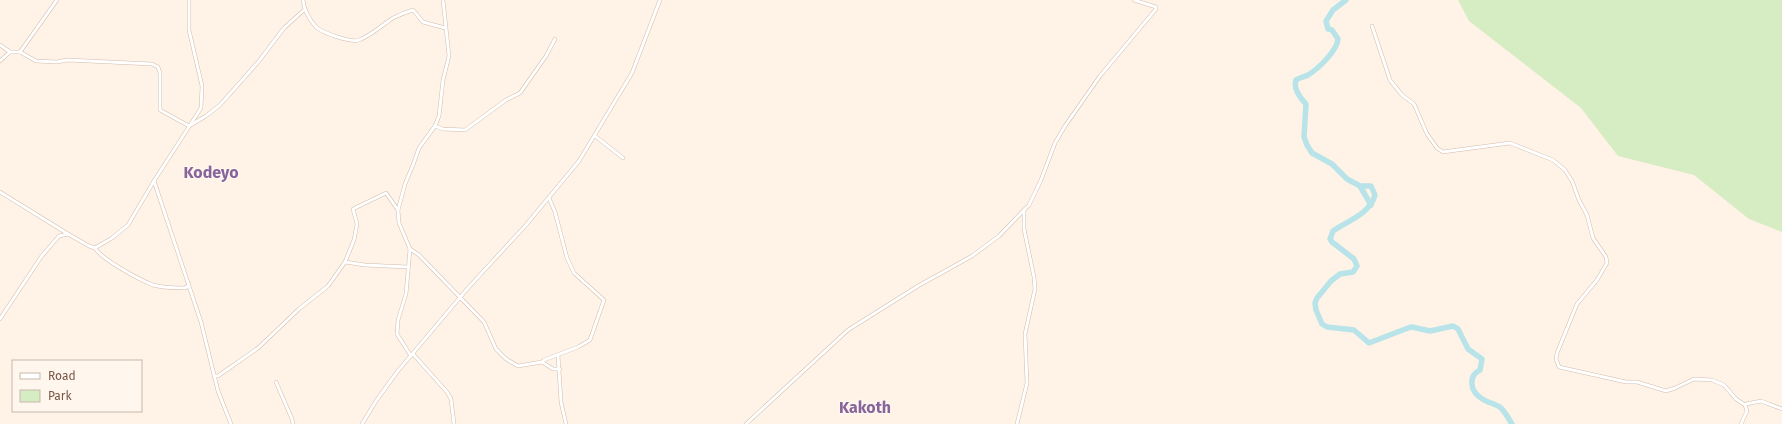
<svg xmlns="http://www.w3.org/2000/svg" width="1782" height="424" font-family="'Fira Sans',sans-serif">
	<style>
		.green { fill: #d6ecc3 }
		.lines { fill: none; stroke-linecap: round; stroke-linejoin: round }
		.river { stroke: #b8e4e9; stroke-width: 5.5 }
		.minor-casing { stroke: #d3bcad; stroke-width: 4 }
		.minor { stroke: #fff; stroke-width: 3 }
		.labels { text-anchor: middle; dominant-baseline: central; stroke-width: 3; stroke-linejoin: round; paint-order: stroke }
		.quarter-label { font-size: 16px; font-weight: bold; fill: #87649c; stroke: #fff7ed }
	</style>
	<rect width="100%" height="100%" fill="#fef3e6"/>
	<!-- green -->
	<path class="green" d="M1458,0H1782V232L1749,219L1694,175L1618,156L1581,108L1469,21Z"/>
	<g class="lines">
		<!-- river -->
		<g class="river">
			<path d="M1346,0L1333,10L1326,21L1328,29L1332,30L1338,39C1337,51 1318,69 1308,75C1304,77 1300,77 1296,80C1293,88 1300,98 1306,104L1304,137L1307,145L1312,153L1332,164L1347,179L1360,186H1371L1375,195C1370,214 1347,221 1333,231L1330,239L1332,242L1354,259L1357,266L1353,272L1340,274L1331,281L1317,298L1315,303L1316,310L1322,324L1327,327L1354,330L1369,343L1408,328L1412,327L1430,331L1453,326L1458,329L1468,349L1482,359L1480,370C1468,376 1470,391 1481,398C1487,403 1495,403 1501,408C1505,412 1509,419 1512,424"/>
			<path d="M1360,186L1371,205"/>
		</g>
		<!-- minor casing -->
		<g class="minor-casing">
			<g id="minor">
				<path d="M303,0C304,10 309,19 316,27C323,33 351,43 359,40C372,35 382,25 393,18C399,15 406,12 413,10L423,22L445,28"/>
				<path d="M1372,26L1390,80L1402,95L1414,104L1427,134L1437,148L1443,152L1450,151L1510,143L1553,160L1565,170L1572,181L1579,200L1587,215L1593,238L1606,257L1607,263L1597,280L1577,304L1557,353L1556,359L1559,367L1626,382H1637L1666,391L1675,388L1694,379L1712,380L1724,385L1736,399L1745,405L1747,411L1741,424"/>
				<path d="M0,45L10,52H20L36,61L57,62L67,60L152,64L158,67L160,73V110L189,126L206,116L220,105L259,61L284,28L304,10"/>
				<path d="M20,52L57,0"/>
				<path d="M0,61L10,52"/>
				<path d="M435,126L443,129L465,130L506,100L520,93L546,56L555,39"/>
				<path d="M595,136L623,158"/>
				<path d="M154,181L201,322L218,391L231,424"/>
				<path d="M0,192L68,234"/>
				<path d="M95,248C101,259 140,280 153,285C163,288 174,288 184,288L187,287L189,284"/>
				<path d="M410,249L419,255L484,322L496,349L506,359L518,366L542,362L544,360L578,347L590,340L604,300L574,273L567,258L555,212L549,198"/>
				<path d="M345,262L365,265L408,267"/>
				<path d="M0,319L41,257L59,236L68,234L89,246L95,248L112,238L128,225L154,181L201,108L202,86L189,30V0"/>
				<path d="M413,354L447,392L451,399L454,424"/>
				<path d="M558,355L561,402L566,424"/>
				<path d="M411,356L397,334L398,320L406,294L410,249L399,223L398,210L405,184L413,165L419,148L435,126L439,116L443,80L449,56L443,0"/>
				<path d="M542,362L553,369H560"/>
				<path d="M214,376H218L258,348L299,309L328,286L345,262L354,240L357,224L353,209L386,193L398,210"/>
				<path d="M276,382L292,419L293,424"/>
				<path d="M1746,404L1761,401L1782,409"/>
				<path d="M362,424L376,401L397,372L468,288L526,225L579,161L632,73L660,0"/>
				<path d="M746,424L848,330L918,286L972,256L999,236L1024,210"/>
				<path d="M1017,424L1027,383L1025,334L1035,289L1034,277L1024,229V210L1029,205L1041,180L1055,143L1065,126L1100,76L1156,9V7L1134,0"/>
			</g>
		</g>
		<!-- minor -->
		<use href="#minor" class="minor"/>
	</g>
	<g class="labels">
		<!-- quarter labels -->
		<g class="quarter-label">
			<text x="211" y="172">Kodeyo</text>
			<text x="865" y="407">Kakoth</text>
		</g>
	</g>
	<!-- legend -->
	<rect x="12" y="360" width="130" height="52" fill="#fff7ed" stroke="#c9b7ab"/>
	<rect x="20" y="373" width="20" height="6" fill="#ffffff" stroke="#c9b7ab"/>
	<text x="48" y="380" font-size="12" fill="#795748">Road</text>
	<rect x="20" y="390" width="20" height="12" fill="#d6ecc3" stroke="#c9b7ab"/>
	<text x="48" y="400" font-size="12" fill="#795748">Park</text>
</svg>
